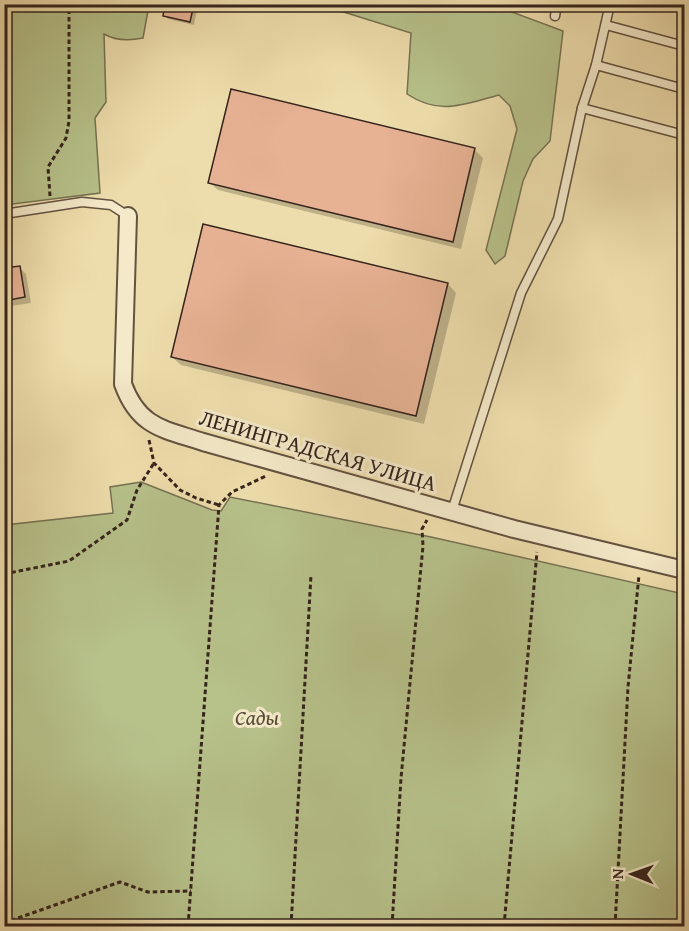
<svg xmlns="http://www.w3.org/2000/svg" width="689" height="931" font-family="'Gentium Book Plus',serif">
	<style>
		.green { fill: #b7c18a; stroke: #767253; stroke-width: 1.5 }
		.shadow { fill: #0003 }
		.building { fill: #e7b294; stroke: #35241c; stroke-width: 1.5 }
		.lines { fill: none; stroke-linecap: round; stroke-linejoin: round }
		.lane-casing { stroke: #635240; stroke-width: 11 }
		.street-casing { stroke: #635240; stroke-width: 20 }
		.path { stroke: #35241c; stroke-width: 3; stroke-dasharray: 4.5 3; stroke-linecap: butt }
		.lane { stroke: #f4e9c9; stroke-width: 8 }
		.street { stroke: #f4e9c9; stroke-width: 16 }
		.labels { text-anchor: middle; dominant-baseline: central; stroke-width: 6; stroke-linejoin: round; paint-order: stroke }
		.street-label { font-size: 22px; fill: #35241c; stroke: #f4e9c9 }
		.park-label { font-size: 22px; font-style: italic; fill: #564b38; stroke: #f4e9c9 }
	</style>
	<rect width="100%" height="100%" fill="#eeddac"/>
	<filter id="stains"><feTurbulence type="fractalNoise" baseFrequency=".00333" numOctaves="4"/><feColorMatrix values="0 0 0 0 .2 0 0 0 0 .09 0 0 0 0 .02 0 0 0 .5 -.17"/></filter>
	<radialGradient id="worn" r=".72"><stop offset=".6" stop-color="#630" stop-opacity="0"/><stop offset="1" stop-color="#630" stop-opacity=".3"/></radialGradient>
	<!-- green -->
	<g class="green">
		<path d="M5,4L149,5L143,38C129,41 116,41 104,34L106,102L95,118L100,193L5,205Z"/>
		<path d="M327,5H493L563,31L550,141L533,159L523,181L505,256L495,264L486,250L517,129L510,106L499,95C464,104 440,116 407,94L411,33L334,9Z"/>
		<path d="M141,482L212,510L221,511L230,497L431,537L684,594V926H5V525L113,513L110,487Z"/>
	</g>
	<!-- shadow -->
	<g class="shadow">
		<path d="M167,4H198L194,25L168,19L164,15Z"/>
		<path d="M232,91L475,150L483,158L461,249L218,190L209,182Z"/>
		<path d="M19,267L26,274L31,303L4,307V270Z"/>
		<path d="M448,284L456,293L424,424L181,365L172,357Z"/>
	</g>
	<!-- building -->
	<g class="building">
		<path d="M165,4H194L190,22L163,16Z"/>
		<path d="M231,89L475,148L453,242L208,183Z"/>
		<path d="M203,224L448,283L416,416L171,357Z"/>
		<path d="M20,266L25,297L4,301V268Z"/>
	</g>
	<g class="lines">
		<!-- lane casing -->
		<g class="lane-casing">
			<g id="lane">
				<path d="M555,16L557,4"/>
				<path d="M606,25L684,46"/>
				<path d="M596,65L684,89"/>
				<path d="M582,108L684,135"/>
				<path d="M4,214L82,202L111,205L128,216"/>
				<path d="M452,511L521,293L558,219L582,108L596,65L610,4"/>
			</g>
		</g>
		<!-- street casing -->
		<g class="street-casing">
			<path id="street" d="M128,216L123,384C139,428 164,429 203,442L514,529L684,570"/>
		</g>
		<!-- path -->
		<g class="path">
			<path d="M51,4L69,9"/>
			<path d="M50,196L48,167L66,138L69,121V4"/>
			<path d="M149,440L154,463L180,490L196,498L219,505"/>
			<path d="M4,574L69,561L127,520L137,490L154,463"/>
			<path d="M4,713H5"/>
			<path d="M4,923L120,882L148,892L191,891"/>
			<path d="M188,926L219,505L232,492L266,476"/>
			<path d="M291,926L311,575"/>
			<path d="M392,926L401,778L423,546L422,529L427,520"/>
			<path d="M504,926L537,552"/>
			<path d="M615,926L628,687L639,575"/>
		</g>
		<!-- lane -->
		<use href="#lane" class="lane"/>
		<!-- street -->
		<use href="#street" class="street"/>
	</g>
	<g class="labels">
		<!-- street labels -->
		<g class="street-label">
			<text transform="translate(318 450) rotate(16)">ЛЕНИНГРАДСКАЯ УЛИЦА</text>
		</g>
		<!-- park labels -->
		<g class="park-label">
			<text x="257" y="717">Сады</text>
		</g>
	</g>
	<!-- margin -->
	<rect width="689" height="931" fill="none" stroke="#eeddac" stroke-width="24"/>
	<rect x="6" y="6" width="677" height="919" fill="none" stroke="#35241c" stroke-width="3"/>
	<rect x="12" y="12" width="665" height="907" fill="none" stroke="#35241c" stroke-width="1.5"/>
	<!-- north arrow -->
	<g transform="translate(632 874) rotate(271)" stroke="#f4e9c9" stroke-width="4.5" paint-order="stroke">
	<path d="M0-4.5L10 22L0 15L-10 22Z" fill="#35241c"/>
	<text y="-9" font-size="16" font-weight="bold" text-anchor="middle" fill="#35241c">N</text>
	</g>
	<rect width="100%" height="100%" filter="url(#stains)"/>
	<rect width="100%" height="100%" fill="url(#worn)"/>
</svg>
